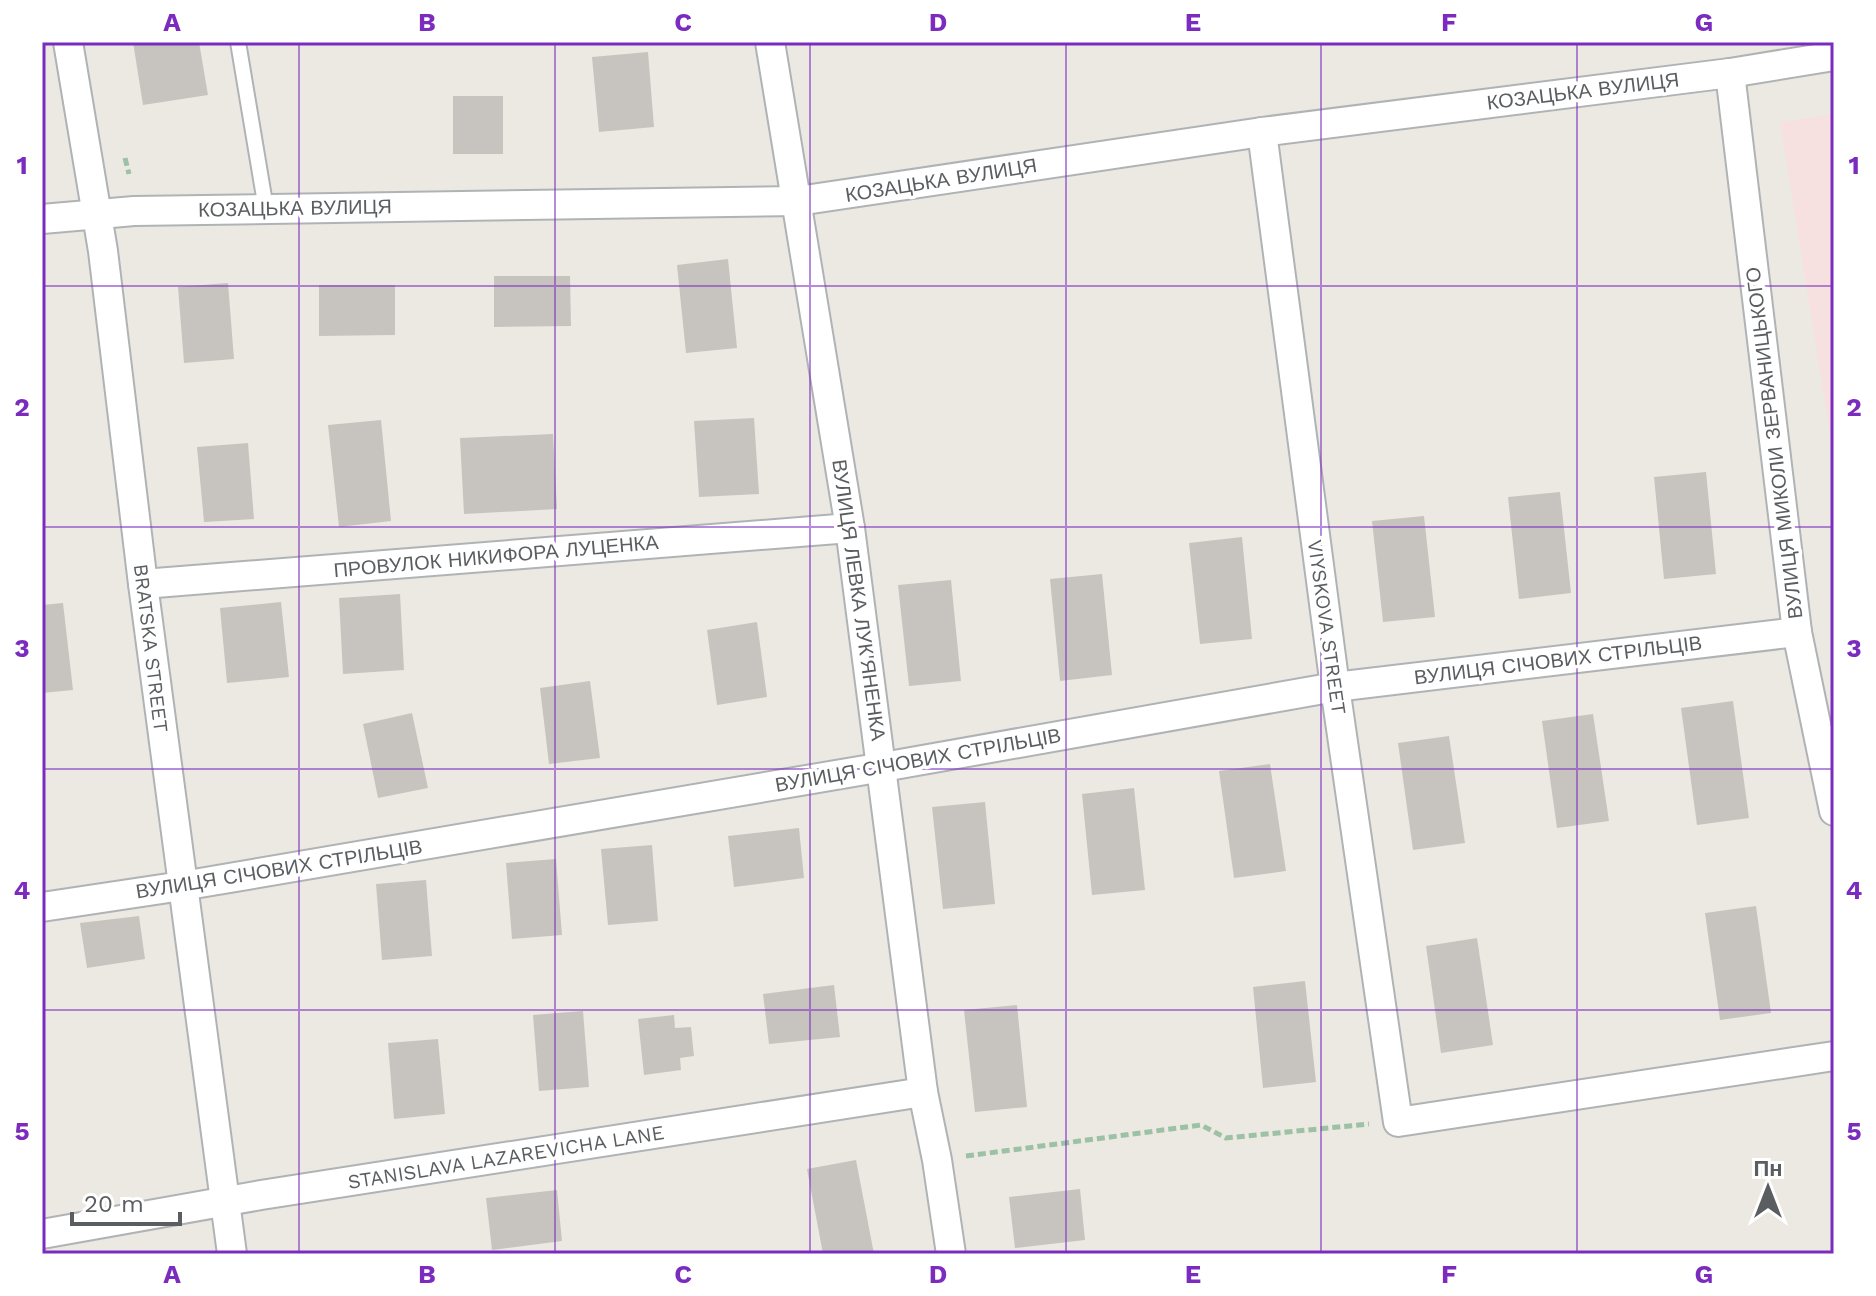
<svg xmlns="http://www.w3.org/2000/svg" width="1876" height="1296" font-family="'Work Sans',sans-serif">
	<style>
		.medical { fill: #f7e1e0 }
		.building { fill: #c7c4bf }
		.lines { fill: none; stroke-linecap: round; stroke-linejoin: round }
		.lane-casing { stroke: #b0b3b6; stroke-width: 18 }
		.street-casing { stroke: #b0b3b6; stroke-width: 32 }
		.path { stroke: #9cc1a4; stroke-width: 5; stroke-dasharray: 8 4; stroke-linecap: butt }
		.lane { stroke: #fff; stroke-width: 14 }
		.street { stroke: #fff; stroke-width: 28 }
		.grid { fill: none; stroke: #7b2cbf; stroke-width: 2; stroke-opacity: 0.55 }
		.labels { text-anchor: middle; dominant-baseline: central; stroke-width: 7; stroke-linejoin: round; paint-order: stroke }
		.street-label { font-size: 20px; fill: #5b5e61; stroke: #fff }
		.neatline { fill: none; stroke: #7b2cbf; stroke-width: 3 }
		.grid-label { font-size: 26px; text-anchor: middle; font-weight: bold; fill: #7b2cbf }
	</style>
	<rect width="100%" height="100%" fill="#ece9e3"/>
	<!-- medical -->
	<path class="medical" d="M1834,114V459L1780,122Z"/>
	<!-- building -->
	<g class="building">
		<path d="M133,42H199L208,95L143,105Z"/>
		<path d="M648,52L654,127L599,132L592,57Z"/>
		<rect x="453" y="96" width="50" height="58"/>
		<path d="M728,259L737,348L686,353L677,265Z"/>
		<path d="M494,276H570L571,326L494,327Z"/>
		<path d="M228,283L234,359L184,363L178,287Z"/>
		<path d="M319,285H395V335L319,336Z"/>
		<path d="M754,418L759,494L699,497L694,421Z"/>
		<path d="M381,420L391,521L339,527L328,425Z"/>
		<path d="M553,434L557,509L464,514L460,438Z"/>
		<path d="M248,443L254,519L204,522L197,447Z"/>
		<path d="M1706,472L1716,574L1664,579L1654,477Z"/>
		<path d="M1560,492L1571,593L1519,599L1508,497Z"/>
		<path d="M1424,516L1435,617L1383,622L1372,521Z"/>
		<path d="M1242,537L1252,639L1200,644L1189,543Z"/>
		<path d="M1102,574L1112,675L1060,681L1050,579Z"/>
		<path d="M951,580L961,681L909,686L898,585Z"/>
		<path d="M400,594L404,670L343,674L339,598Z"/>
		<path d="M281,602L289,677L227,683L220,608Z"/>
		<path d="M63,603L73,690L42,693V605Z"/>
		<path d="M757,622L767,697L717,705L707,630Z"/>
		<path d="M590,681L600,758L549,764L540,688Z"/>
		<path d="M1733,701L1749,818L1697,825L1681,708Z"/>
		<path d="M412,713L428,788L378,798L363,724Z"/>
		<path d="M1593,714L1609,821L1557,828L1542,721Z"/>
		<path d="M1449,736L1465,843L1413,850L1398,743Z"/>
		<path d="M1270,764L1286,871L1234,878L1219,771Z"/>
		<path d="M1134,788L1145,890L1092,895L1082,794Z"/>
		<path d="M985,802L995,904L943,909L932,807Z"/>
		<path d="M799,828L804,878L734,887L728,836Z"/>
		<path d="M652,845L658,921L608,925L601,849Z"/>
		<path d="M556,859L562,935L512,939L506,863Z"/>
		<path d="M426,880L432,956L382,960L376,884Z"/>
		<path d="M1756,906L1771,1013L1720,1020L1705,913Z"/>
		<path d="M139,916L145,959L87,968L80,923Z"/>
		<path d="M1477,938L1493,1045L1441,1053L1426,946Z"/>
		<path d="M1305,981L1316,1082L1263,1088L1253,987Z"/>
		<path d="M834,985L840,1037L769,1044L763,994Z"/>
		<path d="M1017,1005L1027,1107L975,1112L964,1010Z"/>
		<path d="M583,1011L589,1087L539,1091L533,1015Z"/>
		<path d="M674,1015L675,1028L691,1027L694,1056L680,1058L681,1070L644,1075L638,1019Z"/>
		<path d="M438,1039L445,1114L394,1119L388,1043Z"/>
		<path d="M856,1160L874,1254H823L807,1169Z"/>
		<path d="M1080,1189L1085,1240L1015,1248L1009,1197Z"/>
		<path d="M557,1190L562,1241L492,1250L486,1198Z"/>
	</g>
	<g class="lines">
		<!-- lane casing -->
		<g class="lane-casing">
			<path id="lane" d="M238,42L266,209"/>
		</g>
		<!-- street casing -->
		<g class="street-casing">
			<g id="street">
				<path d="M68,42L103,251L143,584L232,1254"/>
				<path d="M770,42L850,528L923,1092L937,1160L951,1254"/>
				<path d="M1730,73L1797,632L1834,811"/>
				<path d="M1262,132L1335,687L1398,1122L1834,1056"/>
				<path d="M42,219L134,211L798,201L1262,132L1730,73L1834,56"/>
				<path d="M143,584L850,528"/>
				<path d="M42,907L182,886L883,767L1335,687L1797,632"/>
				<path d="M42,1234L261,1195L923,1092"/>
			</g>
		</g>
		<!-- path -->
		<g class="path">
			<path d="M125,158L129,174"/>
			<path d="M966,1156L1201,1125L1226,1138L1369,1124"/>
		</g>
		<!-- lane -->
		<use href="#lane" class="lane"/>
		<!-- street -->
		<use href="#street" class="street"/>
	</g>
	<!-- grid -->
	<path class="grid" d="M299,42V1254M555,42V1254M810,42V1254M1066,42V1254M1321,42V1254M1577,42V1254M42,286H1834M42,527H1834M42,769H1834M42,1010H1834"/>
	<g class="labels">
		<!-- street labels -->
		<g class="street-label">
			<text transform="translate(1583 91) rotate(-7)">КОЗАЦЬКА ВУЛИЦЯ</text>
			<text transform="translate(941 180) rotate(-9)">КОЗАЦЬКА ВУЛИЦЯ</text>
			<text transform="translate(295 208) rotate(-1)">КОЗАЦЬКА ВУЛИЦЯ</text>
			<text transform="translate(1774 443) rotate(-97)">ВУЛИЦЯ МИКОЛИ ЗЕРВАНИЦЬКОГО</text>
			<text transform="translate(496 556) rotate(-5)">ПРОВУЛОК НИКИФОРА ЛУЦЕНКА</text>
			<text transform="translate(859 600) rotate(82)">ВУЛИЦЯ ЛЕВКА ЛУК'ЯНЕНКА</text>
			<text transform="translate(1327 627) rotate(82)">VIYSKOVA STREET</text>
			<text transform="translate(151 648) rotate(83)">BRATSKA STREET</text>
			<text transform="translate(1558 660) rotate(-7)">ВУЛИЦЯ СІЧОВИХ СТРІЛЬЦІВ</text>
			<text transform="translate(918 760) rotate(-10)">ВУЛИЦЯ СІЧОВИХ СТРІЛЬЦІВ</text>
			<text transform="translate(279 869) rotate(-9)">ВУЛИЦЯ СІЧОВИХ СТРІЛЬЦІВ</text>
			<text transform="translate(506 1157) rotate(-9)">STANISLAVA LAZAREVICHA LANE</text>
		</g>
	</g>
	<!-- border -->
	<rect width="1876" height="1296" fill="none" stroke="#ffffff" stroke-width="88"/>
	<!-- north arrow -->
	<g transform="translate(1768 1188)" stroke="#ffffff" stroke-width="6" paint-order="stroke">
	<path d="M0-6L14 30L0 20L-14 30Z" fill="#5b5e61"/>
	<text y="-12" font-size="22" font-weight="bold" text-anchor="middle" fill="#5b5e61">Пн</text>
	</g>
	<!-- scale -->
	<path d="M72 1212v12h108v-12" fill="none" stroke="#5b5e61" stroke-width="4"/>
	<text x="84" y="1212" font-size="24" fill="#5b5e61" stroke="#ffffff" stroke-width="6" paint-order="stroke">20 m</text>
	<rect x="44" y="44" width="1788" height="1208" class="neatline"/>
	<g class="grid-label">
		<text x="172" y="31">A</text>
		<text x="427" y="31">B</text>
		<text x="683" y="31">C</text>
		<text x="938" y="31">D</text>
		<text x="1193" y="31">E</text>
		<text x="1449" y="31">F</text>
		<text x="1704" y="31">G</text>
		<text x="22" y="174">1</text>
		<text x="1854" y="174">1</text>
		<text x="22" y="416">2</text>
		<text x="1854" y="416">2</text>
		<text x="22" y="657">3</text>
		<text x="1854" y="657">3</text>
		<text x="22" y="899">4</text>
		<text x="1854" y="899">4</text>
		<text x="22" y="1140">5</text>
		<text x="1854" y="1140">5</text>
		<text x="172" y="1283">A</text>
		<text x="427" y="1283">B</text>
		<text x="683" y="1283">C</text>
		<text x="938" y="1283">D</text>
		<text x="1193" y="1283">E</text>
		<text x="1449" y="1283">F</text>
		<text x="1704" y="1283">G</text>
	</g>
</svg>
